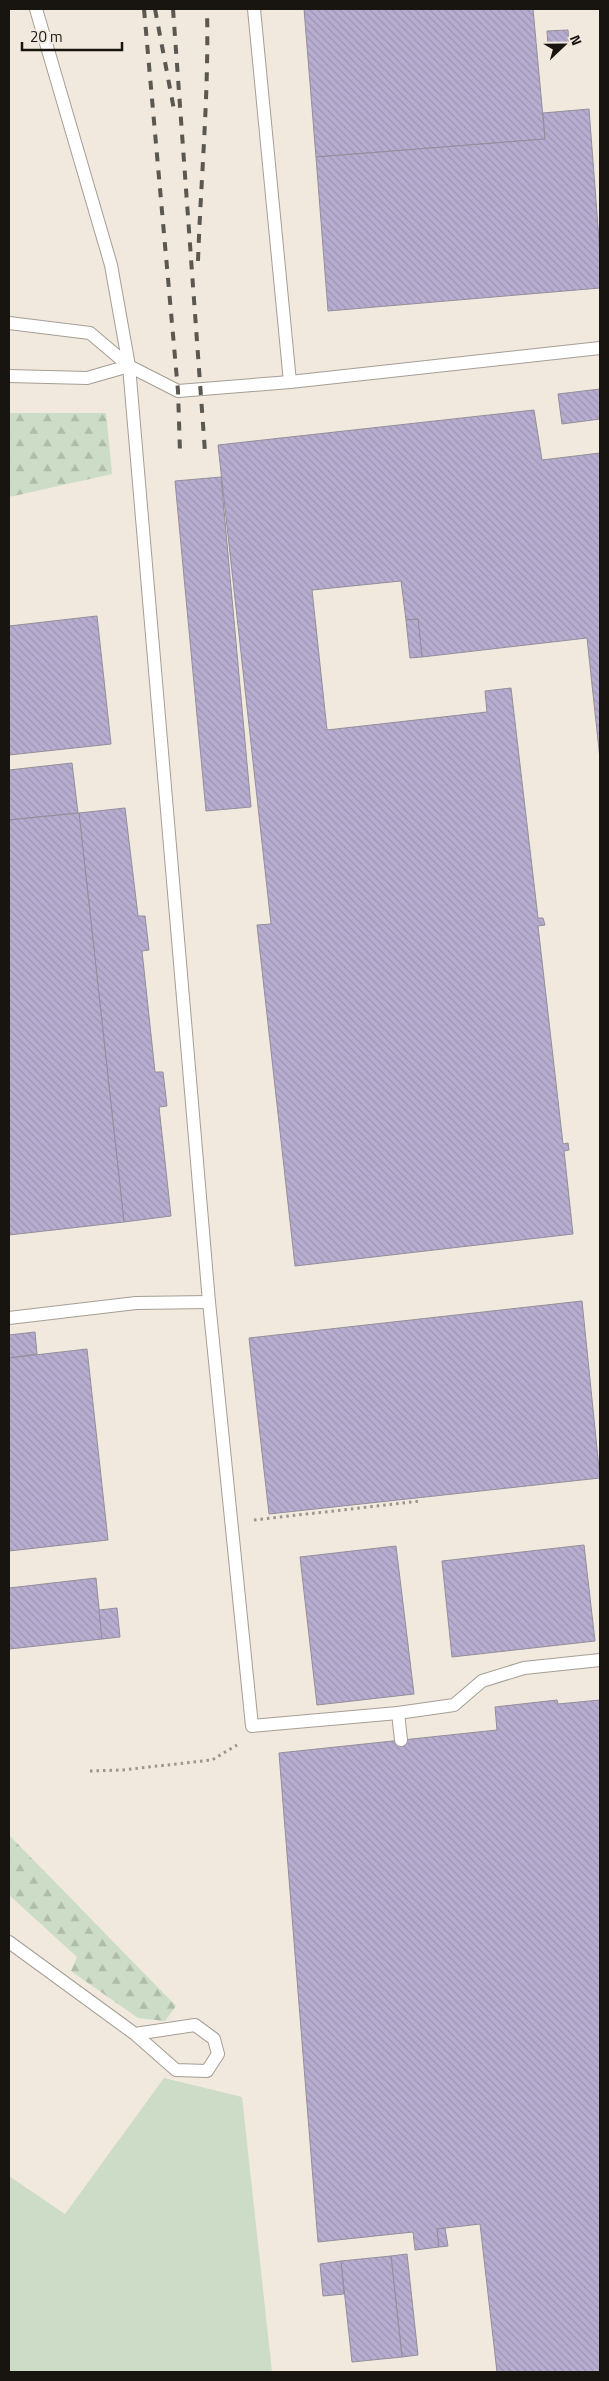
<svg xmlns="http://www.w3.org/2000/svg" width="609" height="2381" font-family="'Titillium Web',sans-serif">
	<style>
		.green { fill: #ccdcc6 }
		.forest { fill: url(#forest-firs) }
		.building { fill: url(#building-back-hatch); stroke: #928f9a }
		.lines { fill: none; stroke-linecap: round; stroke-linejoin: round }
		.service-casing { stroke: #a59e94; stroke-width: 14 }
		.path { stroke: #9b958d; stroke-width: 3; stroke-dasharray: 2.5 4; stroke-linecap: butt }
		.service { stroke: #fff; stroke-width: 12 }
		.rail { stroke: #5b5751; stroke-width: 4; stroke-dasharray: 9 9; stroke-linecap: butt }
	</style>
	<defs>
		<pattern id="forest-firs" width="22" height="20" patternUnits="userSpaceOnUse" patternTransform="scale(1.25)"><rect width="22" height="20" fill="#ccdcc6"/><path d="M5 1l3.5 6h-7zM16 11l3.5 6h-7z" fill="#aebca9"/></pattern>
		<pattern id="building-back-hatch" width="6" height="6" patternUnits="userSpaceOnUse" patternTransform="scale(1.25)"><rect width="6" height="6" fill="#b7add0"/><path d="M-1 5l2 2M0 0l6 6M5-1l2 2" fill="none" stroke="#9d94b2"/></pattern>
	</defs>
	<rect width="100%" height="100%" fill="#f1e9de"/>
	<!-- green -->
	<path class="green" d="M164,2078L242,2097L272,2372H9V2176L65,2214Z"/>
	<!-- forest -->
	<g class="forest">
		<path d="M9,413H106L112,474L9,497Z"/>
		<path d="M9,1835L176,2006L165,2021L138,2018L71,1971L77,1957L9,1895Z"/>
	</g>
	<!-- building -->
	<g class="building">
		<path d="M304,9H533L545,139L316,157Z"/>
		<path d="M568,30L569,45L548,46L547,31Z"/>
		<path d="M589,109L600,253V288L328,311L316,157L545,139L543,113Z"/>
		<path d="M600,389V419L562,424L558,394Z"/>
		<path d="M534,410L542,460L600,453V759L587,638L422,657L418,619L406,620L401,581L312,590L327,730L487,712L485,691L511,688L538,918H543L545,925L538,926L563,1144L568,1143L569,1150L564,1151L573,1234L295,1266L257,925L271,924L218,445Z"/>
		<path d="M221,477L251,807L206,811L175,481Z"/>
		<path d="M97,616L111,744L9,755V626Z"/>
		<path d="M418,619L422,657L410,658L406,620Z"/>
		<path d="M72,763L78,813L9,820V770Z"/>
		<path d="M125,808L138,916H145L149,950L142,951L155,1072H163L167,1106L159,1107L171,1216L124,1222L79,813Z"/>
		<path d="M79,813L124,1222L9,1235V820Z"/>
		<path d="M582,1301L600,1478L269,1514L249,1338Z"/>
		<path d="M35,1332L37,1354L9,1358V1335Z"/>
		<path d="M87,1349L108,1540L9,1551V1358Z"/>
		<path d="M584,1545L595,1641L452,1657L442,1561Z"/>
		<path d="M396,1546L414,1694L317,1705L300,1557Z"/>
		<path d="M96,1578L102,1639L9,1649V1588Z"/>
		<path d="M117,1608L120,1637L102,1639L99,1610Z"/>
		<path d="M557,1700L558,1704L600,1700V2372H497L480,2224L437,2229L439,2247L415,2250L413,2232L318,2242L279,1753L497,1730L495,1707Z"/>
		<path d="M445,2228L448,2246L439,2247L437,2229Z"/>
		<path d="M407,2254L418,2355L402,2357L391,2256Z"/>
		<path d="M391,2256L402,2357L352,2362L341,2261Z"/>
		<path d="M341,2261L344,2294L323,2296L320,2264Z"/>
	</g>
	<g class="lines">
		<!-- service casing -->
		<g class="service-casing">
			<g id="service">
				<path d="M36,9L111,265L129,366L209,1302L252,1726L398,1713L454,1705L482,1681L524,1668L600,1660"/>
				<path d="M254,9L290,382"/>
				<path d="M9,323L90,333L129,366L178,391L290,382L600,348"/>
				<path d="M9,376L87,378L129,366"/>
				<path d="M9,1318L136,1303L209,1302"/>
				<path d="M398,1713L401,1740"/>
				<path d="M9,1942L135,2034L176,2070L207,2071L218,2054L214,2039L195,2025L135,2034"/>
			</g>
		</g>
		<!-- path -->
		<g class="path">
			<path d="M254,1520L421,1501"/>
			<path d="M90,1771L122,1770L212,1760L237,1745"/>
		</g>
		<!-- service -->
		<use href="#service" class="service"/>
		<!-- rail -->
		<g class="rail">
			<path d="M144,9L178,391L180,452"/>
			<path d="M155,9L175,115"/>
			<path d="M173,9L205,452"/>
			<path d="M198,261C201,176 209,93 207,9"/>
		</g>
	</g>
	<!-- border -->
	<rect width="609" height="2381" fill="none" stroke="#181511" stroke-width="20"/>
	<!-- north arrow -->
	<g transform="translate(564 45) rotate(68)" stroke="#f1e9de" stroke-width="4" paint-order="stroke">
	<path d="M0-4L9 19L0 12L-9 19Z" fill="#181511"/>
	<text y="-8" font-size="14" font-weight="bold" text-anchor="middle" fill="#181511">N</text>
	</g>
	<!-- scale -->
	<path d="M22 42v8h100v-8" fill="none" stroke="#181511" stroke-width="2.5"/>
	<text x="30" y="42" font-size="15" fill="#181511" stroke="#f1e9de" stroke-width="4" paint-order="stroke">20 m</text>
</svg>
